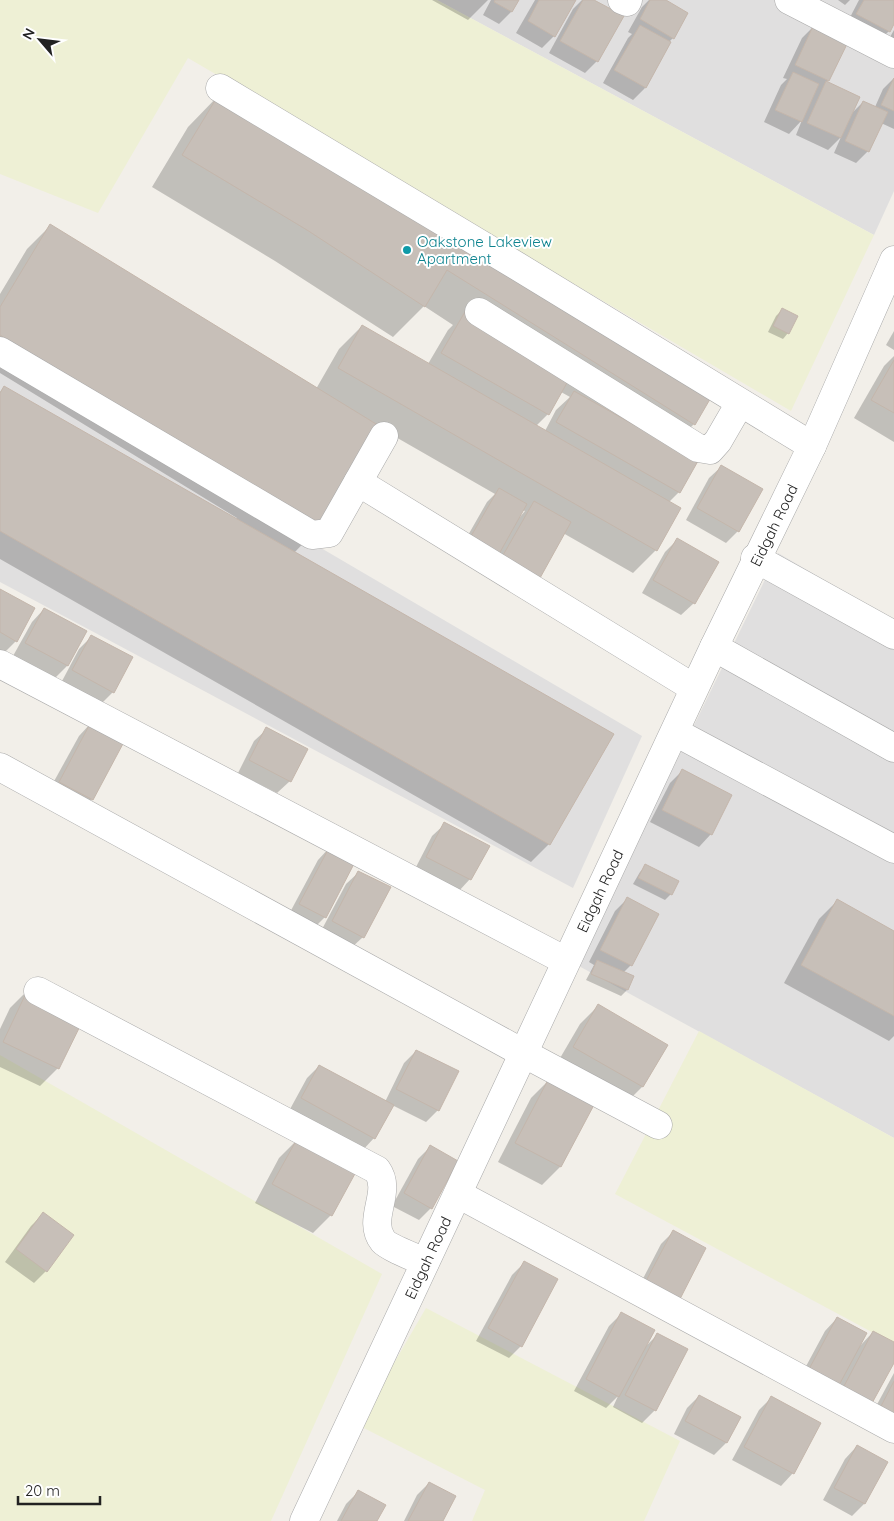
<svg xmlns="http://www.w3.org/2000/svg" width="894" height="1521" font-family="Quicksand,sans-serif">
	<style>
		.residential { fill: #e0dfdf }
		.farmland { fill: #eef0d5 }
		.shadow { fill: #0003; fill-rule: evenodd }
		.building { fill: #c7bfb8; stroke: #c4b6ab }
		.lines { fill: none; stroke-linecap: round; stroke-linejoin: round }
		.minor-casing { stroke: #a9a9a9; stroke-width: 29 }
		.minor { stroke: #fff; stroke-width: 28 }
		.culture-dot { fill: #0f9aa8; stroke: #fff; stroke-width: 2 }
		.labels { text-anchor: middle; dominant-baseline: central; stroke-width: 4; stroke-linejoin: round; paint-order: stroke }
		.culture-label { font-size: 15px; fill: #0d838f; stroke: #fff; text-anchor: start }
		.street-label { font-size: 15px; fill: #222; stroke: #fff }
	</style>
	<rect width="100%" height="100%" fill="#f2efe9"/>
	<!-- residential -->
	<g class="residential">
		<path d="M437,0H894V191L874,235Z"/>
		<path d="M0,360L642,736L573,888L0,582Z"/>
		<path d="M778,553L894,621V1138L577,965Z"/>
	</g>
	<!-- farmland -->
	<g class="farmland">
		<path d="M0,0H437L874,235L791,411L188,58L98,213L0,174Z"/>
		<path d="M699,1031L894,1138V1344L615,1194Z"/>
		<path d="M0,1055L382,1274L271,1521H0Z"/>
		<path d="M426,1308L680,1441L644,1521H472L485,1490L358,1425Z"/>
	</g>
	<!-- shadow -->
	<g class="shadow">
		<path d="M432,0H488L468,20Z"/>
		<path d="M491,0H517L511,12L499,24L483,15Z"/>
		<path d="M535,0H574L554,36L542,48L516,33Z"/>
		<path d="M582,0H592L597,61L585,73L549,53L573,9Z"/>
		<path d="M649,0H663L673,38L669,42L670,43L645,88L633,100L603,83L628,38L632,34L628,32L642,7Z"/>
		<path d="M838,0H850L845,5Z"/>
		<path d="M859,0H894V21L889,31L877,43L845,27Z"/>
		<path d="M814,26L828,80L826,83L851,114L863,102L875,107L883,89L894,78V129L881,123L868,151L856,163L834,153L841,137L828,150L796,135L802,120L789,134L764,122L781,85L787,79L783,78L802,38Z"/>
		<path d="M894,30V51L885,46Z"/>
		<path d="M219,95L694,424L671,447L679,492L669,502L656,550L633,573L563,533L491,569L500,551H459L487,502L495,494L380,428L317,529L294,553L549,844L531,862L0,559V392L4,387L236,520L237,518L0,373V294L27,249L50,226L316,389L339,349L362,326L428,364L448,330L453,325L424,306L393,337L275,261L152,187L188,127ZM561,392L570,397L556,410L545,431L536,426L548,414ZM522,510L525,511L519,518Z"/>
		<path d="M782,310L788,333L783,339L768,332L776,316Z"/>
		<path d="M894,331V350L886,345Z"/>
		<path d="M894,356V442L854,418L884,366Z"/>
		<path d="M722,466L738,531L726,543L686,520L709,478Z"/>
		<path d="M677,540L694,603L681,615L642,593L665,552Z"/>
		<path d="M0,591L16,641L4,653L0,651Z"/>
		<path d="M44,609L85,631L67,666L55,678L13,656L32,622Z"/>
		<path d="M91,637L113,692L101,704L61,683L79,649Z"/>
		<path d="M91,723L92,799L80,812L47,794L79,736Z"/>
		<path d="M267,729L290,781L277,793L238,773L254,741Z"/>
		<path d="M682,771L731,795L711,834L699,847L650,822L670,783Z"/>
		<path d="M445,824L470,879L458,892L415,869L432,836Z"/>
		<path d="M330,847L325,917L313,929L288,916L318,860Z"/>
		<path d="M646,866L677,882L671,894L665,900L633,884L640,872Z"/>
		<path d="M359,872L363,937L350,949L320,933L346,884Z"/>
		<path d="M627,899L631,965L623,973L632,977L627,990L621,996L586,980L594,965L589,962L615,911Z"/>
		<path d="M837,901L894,932V1036L889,1041L784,983L819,919Z"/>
		<path d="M28,990L58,1068L40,1086L0,1067V1029L10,1008Z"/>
		<path d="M598,1006L666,1045L642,1087L624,1105L556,1065L580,1024Z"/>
		<path d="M416,1051L438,1110L426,1122L392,1105L374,1138L362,1151L289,1111L307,1078L319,1066L385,1102L404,1063Z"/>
		<path d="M549,1080L593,1103L560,1167L542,1185L498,1162L531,1098Z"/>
		<path d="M297,1140L331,1215L313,1233L255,1203L279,1158Z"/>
		<path d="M430,1147L431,1208L419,1220L392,1206L418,1159Z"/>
		<path d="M43,1214L46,1271L34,1283L5,1262L31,1226Z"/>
		<path d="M673,1232L705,1249L635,1294L661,1244Z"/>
		<path d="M524,1263L521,1346L509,1358L476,1341L512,1275Z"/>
		<path d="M621,1314L645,1347L658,1334L687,1350L655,1410L642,1423L613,1407L618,1396L606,1408L574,1391L609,1326Z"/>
		<path d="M837,1318L858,1348L873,1332L894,1343V1360L831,1402L841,1383L825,1398L797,1383L825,1331Z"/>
		<path d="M894,1373V1434L867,1423Z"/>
		<path d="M699,1396L740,1417L726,1443L714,1455L674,1434L687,1408Z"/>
		<path d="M771,1398L793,1473L781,1486L732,1460L759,1410Z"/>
		<path d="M857,1446L864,1504L852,1516L823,1500L845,1459Z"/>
		<path d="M429,1483L441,1521H404L417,1495Z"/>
		<path d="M358,1492L376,1521H337L346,1504Z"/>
	</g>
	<!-- building -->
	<g class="building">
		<path d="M495,0H519L512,12L494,2Z"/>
		<path d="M539,0H576L555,37L528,21Z"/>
		<path d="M583,0H594L624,16L598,62L560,41Z"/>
		<path d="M650,0H666L688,13L674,39L640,19Z"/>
		<path d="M864,0H894V24L890,32L856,14Z"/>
		<path d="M814,24L849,40L829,81L795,65Z"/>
		<path d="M640,25L671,42L646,88L614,70Z"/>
		<path d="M793,72L819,84L802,122L775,110Z"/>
		<path d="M894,78V111L881,105Z"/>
		<path d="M826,81L860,97L841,138L807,123Z"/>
		<path d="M219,94L713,394L695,425L447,270L425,307L307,230L182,155Z"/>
		<path d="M863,101L888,112L869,152L845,141Z"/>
		<path d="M50,224L381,427L318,530L0,335V307Z"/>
		<path d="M782,308L798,316L789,334L773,326Z"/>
		<path d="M466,310L573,372L549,415L441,353Z"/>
		<path d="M362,325L681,508L657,551L338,368Z"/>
		<path d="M894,360V413L871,400Z"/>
		<path d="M4,386L614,734L550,845L0,531V393Z"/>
		<path d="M574,391L698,461L680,493L556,422Z"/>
		<path d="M721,465L763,489L739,532L697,508Z"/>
		<path d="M499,488L527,504L499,554L470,538Z"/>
		<path d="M534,501L571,522L540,578L502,557Z"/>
		<path d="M677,538L719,562L695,604L653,580Z"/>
		<path d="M0,589L35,608L17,642L0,632Z"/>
		<path d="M44,608L87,631L68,666L25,643Z"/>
		<path d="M91,635L133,657L114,693L72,670Z"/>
		<path d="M91,722L125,740L93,800L59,782Z"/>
		<path d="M266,727L308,749L291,782L249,760Z"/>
		<path d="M682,769L732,795L712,835L662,810Z"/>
		<path d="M444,822L490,846L471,880L426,857Z"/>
		<path d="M330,846L356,860L326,918L299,904Z"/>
		<path d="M645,864L679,881L672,895L638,878Z"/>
		<path d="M358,871L391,887L364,938L332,921Z"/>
		<path d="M627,897L659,914L632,966L600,950Z"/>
		<path d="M837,899L894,931V1016L801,965Z"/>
		<path d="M597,960L634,976L628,990L591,974Z"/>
		<path d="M28,989L85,1016L59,1069L3,1042Z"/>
		<path d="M598,1004L668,1045L643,1087L573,1047Z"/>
		<path d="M416,1050L459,1071L439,1111L396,1089Z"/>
		<path d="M319,1065L394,1105L375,1139L301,1098Z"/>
		<path d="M549,1078L595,1103L561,1167L515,1143Z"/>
		<path d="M297,1139L357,1170L332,1216L272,1184Z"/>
		<path d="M430,1145L458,1161L432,1209L404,1193Z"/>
		<path d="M43,1212L74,1235L47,1272L16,1249Z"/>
		<path d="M673,1230L706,1248L680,1299L646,1281Z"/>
		<path d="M524,1261L558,1279L522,1347L488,1328Z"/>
		<path d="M621,1312L655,1330L619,1397L586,1379Z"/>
		<path d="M837,1317L867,1333L838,1387L808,1371Z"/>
		<path d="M873,1331L894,1342V1363L871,1405L842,1390Z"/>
		<path d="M657,1333L688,1349L656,1411L625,1395Z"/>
		<path d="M894,1381V1419L879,1410Z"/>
		<path d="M699,1395L741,1417L727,1443L685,1421Z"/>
		<path d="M771,1396L821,1423L794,1474L744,1447Z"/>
		<path d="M857,1445L888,1462L865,1504L834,1488Z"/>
		<path d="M429,1482L456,1496L443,1521H408Z"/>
		<path d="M358,1490L386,1505L377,1521H341Z"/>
	</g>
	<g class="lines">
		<!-- minor casing -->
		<g class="minor-casing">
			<g id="minor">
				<path d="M622,0L627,2L628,0"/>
				<path d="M789,0L894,54"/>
				<path d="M220,88L517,266L812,446"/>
				<path d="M479,312L698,448L710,450L718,441L740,403"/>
				<path d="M0,351L312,535L329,533L384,436"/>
				<path d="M358,482L694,688"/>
				<path d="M755,558L894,635"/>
				<path d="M714,647L894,748"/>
				<path d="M0,664L566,961"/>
				<path d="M675,732L894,849"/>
				<path d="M0,767L523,1053L658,1125"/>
				<path d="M38,991L377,1170C393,1192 366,1219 383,1241C388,1247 416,1258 425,1262"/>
				<path d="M458,1194L894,1429"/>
				<path id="s1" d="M304,1521L714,647L812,446L894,260"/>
			</g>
		</g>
		<!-- minor -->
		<use href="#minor" class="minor"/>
	</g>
	<!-- markers -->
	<circle class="culture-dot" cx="407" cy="250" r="5"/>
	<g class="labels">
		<!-- culture labels -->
		<g class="culture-label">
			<text x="417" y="241">Oakstone Lakeview<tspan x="417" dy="17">Apartment</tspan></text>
		</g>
		<!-- street labels -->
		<g class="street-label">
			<text stroke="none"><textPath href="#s1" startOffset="1101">Eidgah Road</textPath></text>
			<text stroke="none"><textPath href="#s1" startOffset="696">Eidgah Road</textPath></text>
			<text stroke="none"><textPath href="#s1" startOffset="291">Eidgah Road</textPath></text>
		</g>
	</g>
	<!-- north arrow -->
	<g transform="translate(40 40) rotate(298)" stroke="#ffffff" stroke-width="4" paint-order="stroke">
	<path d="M0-4L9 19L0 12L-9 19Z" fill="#222222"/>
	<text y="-8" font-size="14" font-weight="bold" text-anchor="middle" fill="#222222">N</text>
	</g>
	<!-- scale -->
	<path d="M18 1496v8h82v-8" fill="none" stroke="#222222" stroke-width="2.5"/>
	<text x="25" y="1496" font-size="15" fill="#222222" stroke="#ffffff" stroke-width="4" paint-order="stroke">20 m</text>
</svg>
